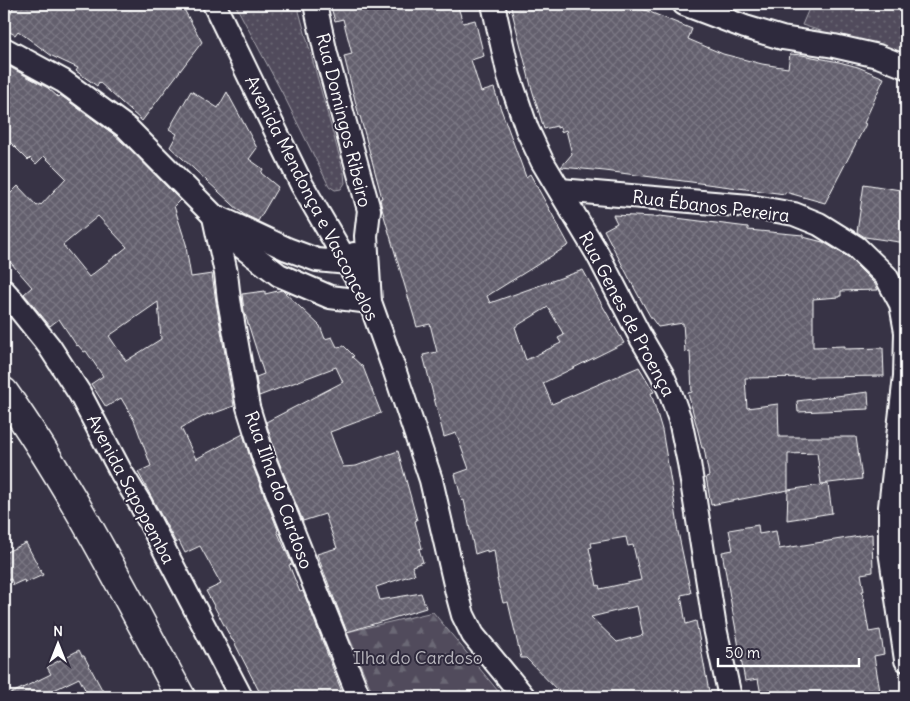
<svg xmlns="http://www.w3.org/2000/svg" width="910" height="701" font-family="Delius,sans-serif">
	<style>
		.green { fill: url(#green-dots); stroke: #a8a6ae }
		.forest { fill: url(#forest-firs); stroke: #a8a6ae }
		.building { fill: url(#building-cross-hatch); stroke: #fff; fill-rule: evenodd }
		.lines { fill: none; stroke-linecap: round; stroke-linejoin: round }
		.minor-casing { stroke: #fff; stroke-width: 26 }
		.secondary-casing { stroke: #fff; stroke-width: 31 }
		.minor { stroke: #2f2a3d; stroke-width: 22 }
		.secondary { stroke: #2f2a3d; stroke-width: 28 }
		.labels { text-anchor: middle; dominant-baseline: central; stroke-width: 4; stroke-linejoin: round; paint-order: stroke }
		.street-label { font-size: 18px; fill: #fff; stroke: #2f2a3d }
		.park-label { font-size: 18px; fill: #b9b7be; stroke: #2f2a3d }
	</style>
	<defs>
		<pattern id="green-dots" width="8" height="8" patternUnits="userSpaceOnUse" patternTransform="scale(1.25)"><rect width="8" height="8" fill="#514c5c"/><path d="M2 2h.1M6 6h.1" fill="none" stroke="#6b6774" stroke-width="1.8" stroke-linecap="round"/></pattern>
		<pattern id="forest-firs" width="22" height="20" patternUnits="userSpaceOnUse" patternTransform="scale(1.25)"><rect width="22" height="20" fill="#514c5c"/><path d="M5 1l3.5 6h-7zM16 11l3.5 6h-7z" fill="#6b6774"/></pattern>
		<pattern id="building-cross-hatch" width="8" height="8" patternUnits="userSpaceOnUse" patternTransform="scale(1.25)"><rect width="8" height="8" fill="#635f6d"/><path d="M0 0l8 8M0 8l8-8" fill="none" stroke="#7a7783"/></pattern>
	</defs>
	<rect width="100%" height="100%" fill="#373345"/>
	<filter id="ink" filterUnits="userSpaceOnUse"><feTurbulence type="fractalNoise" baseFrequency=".02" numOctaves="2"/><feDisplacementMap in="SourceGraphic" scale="10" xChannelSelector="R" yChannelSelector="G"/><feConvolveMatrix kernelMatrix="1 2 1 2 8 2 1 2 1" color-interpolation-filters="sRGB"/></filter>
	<g filter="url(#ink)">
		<!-- green -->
		<g class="green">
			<path d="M235,4H297L344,173L345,183L341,189L335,190L329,186L285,98Z"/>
			<path d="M811,4H906V58L802,25Z"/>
		</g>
		<!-- forest -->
		<path class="forest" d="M433,612L503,697H374L347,632Z"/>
		<!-- building -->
		<g class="building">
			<path d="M15,4H181L202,42L142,121L99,82L97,86L76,71L78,68L52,56L18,31L15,35L4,29V26Z"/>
			<path d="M330,4H457L463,23L475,20L484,56L471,60L481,92L494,88L499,104L526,177L530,174L569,245L487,296L490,303L583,270L601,303L624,343L543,383L552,404L639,367L654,392L651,393L662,430L674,500L678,526L677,527L691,593L681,595L686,624L696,621L710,697H564L526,658H521L508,602L503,603L497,579H498L494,550L487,552V550L475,554L464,500L462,501L455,474L469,469L456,433L444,437L423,355L437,352L430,324L417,327L382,209L380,199L382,198L360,116H359L344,56L352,54L343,19L335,21ZM548,307L564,335L558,338L561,343L526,360L515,327ZM626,537L628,546L633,545L641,580L600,589L599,585L597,586L589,548L592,547L591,543ZM637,606L643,635L617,642L591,617Z"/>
			<path d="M510,4H630L692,29L688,39L723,54L762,64L788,68L790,54L802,55L839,62L858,67L884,78L864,123L866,124L825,203L785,192V194L605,171L561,167L572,154L566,130L561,132L560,127L557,128V126L544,129L531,86Z"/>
			<path d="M4,64L48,88L58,97L60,95L112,133L131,150L180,200L174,206L187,247H186L191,277L212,274L216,302L234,406L209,415L208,414L181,428L196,459L243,434L252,464L278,530L277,531L292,564L289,565L300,592L303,591L344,697H262L233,640H232L206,591L221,584L200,546L185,553L179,541L176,543L138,472L151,466L134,420L121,398L106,407L91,384L103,376L86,351L84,352L78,345L77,346L59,319L50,326L24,294L32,287L4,255V200L18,186L37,206L40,204L41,205L66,178L44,156L36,164L30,158L28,160L4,136ZM98,216L127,247L89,277L63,245ZM158,302L161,339L126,361L109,336Z"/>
			<path d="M191,91L218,108L227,92L257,148L249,159L263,169L261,173L278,187L258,221L243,214L170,147L177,134L169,129Z"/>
			<path d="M864,184L906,191V243L865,237L857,232Z"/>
			<path d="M613,215L655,217L660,216L748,227V230L803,235V237L823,242L848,257L875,284L878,290L841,291V296H839V297L813,299V347L845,346V349L883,348L884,376L745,378L747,408L778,404L779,437H856L862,479L821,484L817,453L788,454V490L711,505L706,477L709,476L704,448H702L699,435L688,393L692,392L690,351L685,352L683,323L658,327L650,316L637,293L604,230L617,223Z"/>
			<path d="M282,290L320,326L325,339L332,337L337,347L344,346L354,356L352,357L363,367L381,413L330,432L343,467L356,466L398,451L417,520L415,521L422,548L419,549L423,562L412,566L415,574L376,587L380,600L421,593L426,608L347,632L317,554L337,548L325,514L303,521L276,455L266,422L343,382L336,367L259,396L256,377L264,374L244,311L242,294L265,291V294Z"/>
			<path d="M868,392L869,409L798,412L797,401Z"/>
			<path d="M828,484L832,513L787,520L788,490Z"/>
			<path d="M758,525L759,534L776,531L779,549L872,534L873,572L861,574L864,591H862L869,632L880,630L884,654L874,656L881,697H780V692L761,695L758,679L745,681L722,552L733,550L729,530Z"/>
			<path d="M26,543L43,575L25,583L24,580L13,585L11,579L4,582V553Z"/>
			<path d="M79,650L82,656H84L106,697H89L79,678L54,690L58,697H4L51,674L47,667Z"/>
		</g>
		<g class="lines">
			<!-- minor casing -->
			<g class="minor-casing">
				<g id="minor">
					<path d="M214,4L302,185L370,302L394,369L431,480L457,593L463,615L473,635L524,697"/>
					<path d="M493,4L509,76L527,129L542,161L597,253L641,338L662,374L670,392L680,420L689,463L715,628L730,697"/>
					<path d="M684,4L745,27L782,38L834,46L878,56L906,67"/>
					<path d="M4,49L63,81L127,128L214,216L242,247L279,275L330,297L370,302L366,236L369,210L326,54L315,4"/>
					<path d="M560,190L749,206L794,214L819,224L856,247L886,276L901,304L906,332L905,376L890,507V551L906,660"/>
					<path d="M214,217L226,273L229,300L248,407L264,459L359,697"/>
					<path d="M220,218L253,233L287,249L317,260L348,263L354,254"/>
					<path d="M4,291L13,301L49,346L80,394L121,472L141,505L241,697"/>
				</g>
			</g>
			<!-- secondary casing -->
			<g class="secondary-casing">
				<path id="secondary" d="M4,392C72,488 125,594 181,697"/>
			</g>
			<!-- minor -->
			<use href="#minor" class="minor"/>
			<!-- secondary -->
			<use href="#secondary" class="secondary"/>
		</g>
	</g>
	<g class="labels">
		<!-- street labels -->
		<g class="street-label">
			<text transform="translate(344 120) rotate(76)">Rua Domingos Ribeiro</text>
			<text transform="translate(312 198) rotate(63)">Avenida Mendonça e Vasconcelos</text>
			<text transform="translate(711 206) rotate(7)">Rua Ébanos Pereira</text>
			<text transform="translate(627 314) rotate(62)">Rua Genes de Proença</text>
			<text transform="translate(131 489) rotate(62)">Avenida Sapopemba</text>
			<text transform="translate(279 490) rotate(70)">Rua Ilha do Cardoso</text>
		</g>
		<!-- park labels -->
		<g class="park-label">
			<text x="418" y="657">Ilha do Cardoso</text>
		</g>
	</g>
	<!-- margin -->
	<rect width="910" height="701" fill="none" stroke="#2f2a3d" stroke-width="20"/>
	<rect x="10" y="10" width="890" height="681" fill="none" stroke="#fff" stroke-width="2" filter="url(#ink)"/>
	<!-- north arrow -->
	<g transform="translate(58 644)" stroke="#2f2a3d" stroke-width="4" paint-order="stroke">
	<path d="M0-4L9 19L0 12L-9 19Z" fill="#ffffff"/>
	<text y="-8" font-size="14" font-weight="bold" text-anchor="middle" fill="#ffffff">N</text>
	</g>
	<!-- scale -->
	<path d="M718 658v8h141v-8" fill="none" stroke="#ffffff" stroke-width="2.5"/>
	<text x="725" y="658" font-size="15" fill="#ffffff" stroke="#2f2a3d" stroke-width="4" paint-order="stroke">50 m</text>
</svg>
